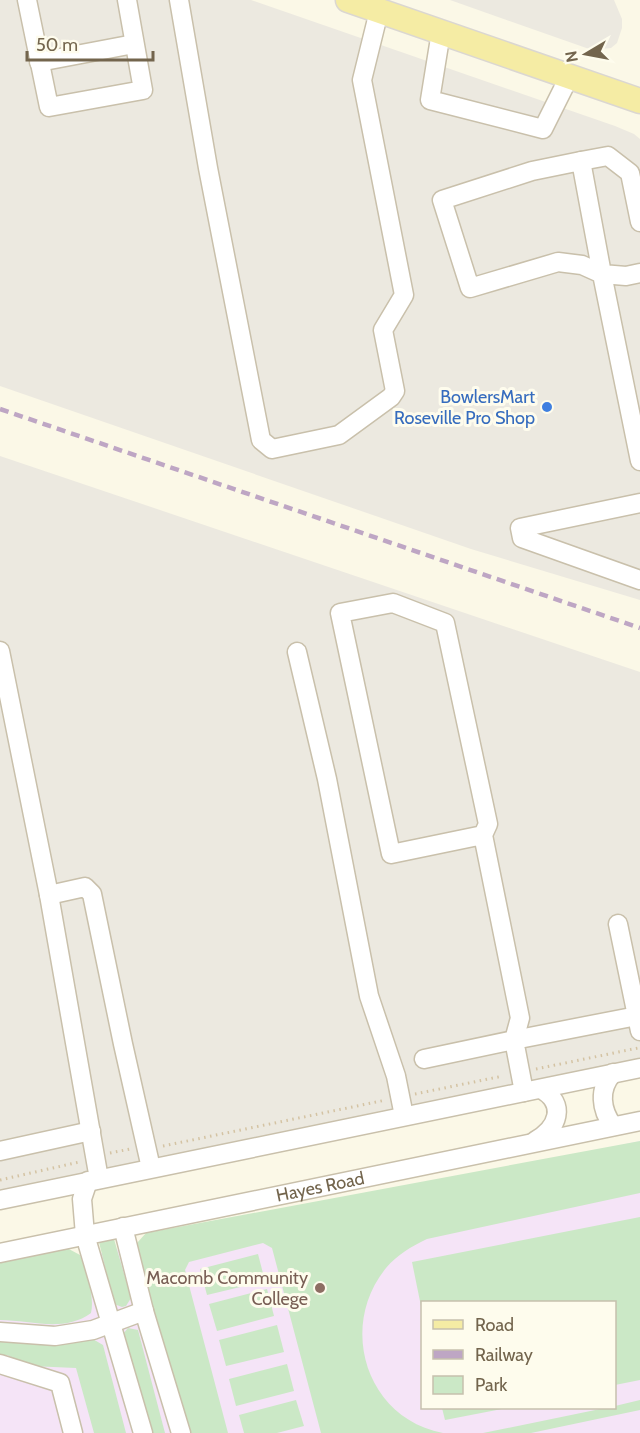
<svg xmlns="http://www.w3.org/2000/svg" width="640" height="1433" font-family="Cabin,sans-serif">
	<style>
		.industrial { fill: #ece9e0 }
		.education { fill: #f5e4f7; fill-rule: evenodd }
		.green { fill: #cbe8c6 }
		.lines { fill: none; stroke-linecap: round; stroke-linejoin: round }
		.minor-casing { stroke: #c9c0ab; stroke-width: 21 }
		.major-casing { stroke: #dbd7d1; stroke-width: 27 }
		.path { stroke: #d4c3a3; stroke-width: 3; stroke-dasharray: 1.5 4.5; stroke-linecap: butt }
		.minor { stroke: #fff; stroke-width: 18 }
		.major { stroke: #f5eca4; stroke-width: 24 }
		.rail { stroke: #bea6c4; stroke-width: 4.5; stroke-dasharray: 9 6; stroke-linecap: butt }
		.shop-dot { fill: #3f7fe0; stroke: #fefced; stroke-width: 2 }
		.education-dot { fill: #8d6e63; stroke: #fefced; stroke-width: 2 }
		.labels { text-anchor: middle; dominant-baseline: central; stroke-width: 6; stroke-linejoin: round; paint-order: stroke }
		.shop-label { font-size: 18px; fill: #366cbe; stroke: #fefced; text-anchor: end }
		.street-label { font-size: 18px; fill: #73654d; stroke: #fefced }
		.education-label { font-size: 18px; fill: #785e54; stroke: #fefced; text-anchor: end }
	</style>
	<rect width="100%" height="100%" fill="#fbf8e7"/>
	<!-- industrial -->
	<g class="industrial">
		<path d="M0,0H251L615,126L634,134L640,139V600L471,549L0,386Z"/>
		<path d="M450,0H614L622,19V28L617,43L611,48L592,50Z"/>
		<path d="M0,456L640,672V1058L0,1190Z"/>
	</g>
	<!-- education -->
	<path class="education" d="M640,1141V1433H0V1274ZM422,1302H614V1408H422Z"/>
	<!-- green -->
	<g class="green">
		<path d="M640,1141V1193L427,1239C412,1246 397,1255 386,1268C338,1327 366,1418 443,1433H321L272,1248L263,1243L189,1262L185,1270L228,1433H188L137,1250V1243L146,1233Z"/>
		<path d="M640,1217V1380L615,1385L614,1302H422V1311L412,1262Z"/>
		<path d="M114,1239L131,1298L126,1306L122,1307L114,1304L99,1242Z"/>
		<path d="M67,1248L80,1255C86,1272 95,1296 91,1313C64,1333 30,1320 0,1320V1263Z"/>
		<path d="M258,1254L265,1281L207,1295L200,1269Z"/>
		<path d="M267,1289L274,1316L217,1331L209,1304Z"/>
		<path d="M277,1325L284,1352L226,1366L219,1340Z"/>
		<path d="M128,1328L138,1330L165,1433H147L122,1335Z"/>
		<path d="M0,1338L52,1345L91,1338L103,1345L126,1433H94L76,1368L30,1366L7,1355L0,1356Z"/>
		<path d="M287,1364L294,1391L236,1406L229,1379Z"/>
		<path d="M296,1400L304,1426L277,1433H244L239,1415Z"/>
		<path d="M640,1400V1410L531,1433H483L605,1408H614L615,1406Z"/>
		<path d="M442,1408H507L445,1420Z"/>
	</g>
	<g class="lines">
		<!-- minor casing -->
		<g class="minor-casing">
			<g id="minor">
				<path d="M27,0L49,107L143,90L127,0"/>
				<path d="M179,0L208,168L261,440L272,449L339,435L391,397L395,391L383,330L404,295L362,80L379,11"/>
				<path d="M441,32L430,100L543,129L569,77"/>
				<path d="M39,62L134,44"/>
				<path d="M581,161L608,156L630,173L640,222"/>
				<path d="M640,273L626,276L602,274L582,265L558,262L470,288L442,200L532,171L581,161L602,274L640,461"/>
				<path d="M640,503L520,528L522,538L640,580"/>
				<path d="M0,651L49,895L99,1179"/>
				<path d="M297,652L327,779L369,996L396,1076L404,1116"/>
				<path d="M49,895L85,887L92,894L123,1044L151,1168"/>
				<path d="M618,924L637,1016"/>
				<path d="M424,1059L514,1040L520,1018L483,835L488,824L445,623L393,603L340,613L391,854L483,835"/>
				<path d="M613,1073C598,1089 601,1110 613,1126"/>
				<path d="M524,1092L514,1040L637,1016L640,1031"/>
				<path d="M535,1141C558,1128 567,1104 541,1089"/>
				<path d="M0,1151L91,1131"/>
				<path d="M88,1181L82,1199L85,1235L143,1433"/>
				<path d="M0,1200L640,1068"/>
				<path d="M123,1227L144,1311L181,1433"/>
				<path id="s1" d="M0,1253L640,1121"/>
				<path d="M0,1332L55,1336L93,1330L144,1311"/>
				<path d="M0,1364L60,1383L73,1433"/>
			</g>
		</g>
		<!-- major casing -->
		<g class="major-casing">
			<path id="major" d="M348,0L640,101"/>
		</g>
		<!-- path -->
		<g class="path">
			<path d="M536,1069L638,1048"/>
			<path d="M415,1094L503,1076"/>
			<path d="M163,1146L386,1100"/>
			<path d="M110,1153L130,1149"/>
			<path d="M0,1180L79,1162"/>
		</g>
		<!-- minor -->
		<use href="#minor" class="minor"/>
		<!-- major -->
		<use href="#major" class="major"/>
		<!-- rail -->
		<path class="rail" d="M0,409L640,628"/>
	</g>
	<!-- markers -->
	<circle class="shop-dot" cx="547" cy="407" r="6"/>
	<circle class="education-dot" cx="320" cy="1288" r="6"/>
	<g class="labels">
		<!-- shop labels -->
		<g class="shop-label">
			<text x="535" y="397">BowlersMart<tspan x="535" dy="21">Roseville Pro Shop</tspan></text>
		</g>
		<!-- street labels -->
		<g class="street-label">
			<text stroke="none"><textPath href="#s1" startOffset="327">Hayes Road</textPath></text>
		</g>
		<!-- education labels -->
		<g class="education-label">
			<text x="308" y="1278">Macomb Community<tspan x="308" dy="21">College</tspan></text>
		</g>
	</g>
	<!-- legend -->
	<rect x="421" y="1301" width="195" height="108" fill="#fefced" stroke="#c6c0ad" stroke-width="1.5"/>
	<rect x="433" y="1320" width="30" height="9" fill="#f5eca4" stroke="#c6c0ad" stroke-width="1.5"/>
	<text x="475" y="1331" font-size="18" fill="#73654d">Road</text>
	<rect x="433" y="1350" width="30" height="9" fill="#bea6c4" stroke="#c6c0ad" stroke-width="1.5"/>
	<text x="475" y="1361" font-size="18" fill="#73654d">Railway</text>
	<rect x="433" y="1376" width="30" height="18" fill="#cbe8c6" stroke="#c6c0ad" stroke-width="1.5"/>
	<text x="475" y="1391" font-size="18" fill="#73654d">Park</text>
	<!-- north arrow -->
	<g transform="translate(586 54) rotate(260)" stroke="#fefced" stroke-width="4.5" paint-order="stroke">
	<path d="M0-4.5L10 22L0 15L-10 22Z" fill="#73654d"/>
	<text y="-9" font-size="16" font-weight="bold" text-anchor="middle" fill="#73654d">N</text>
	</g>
	<!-- scale -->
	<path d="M27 51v9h126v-9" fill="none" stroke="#73654d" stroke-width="3"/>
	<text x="36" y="51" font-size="18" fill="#73654d" stroke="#fefced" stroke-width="4.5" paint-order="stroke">50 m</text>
</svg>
